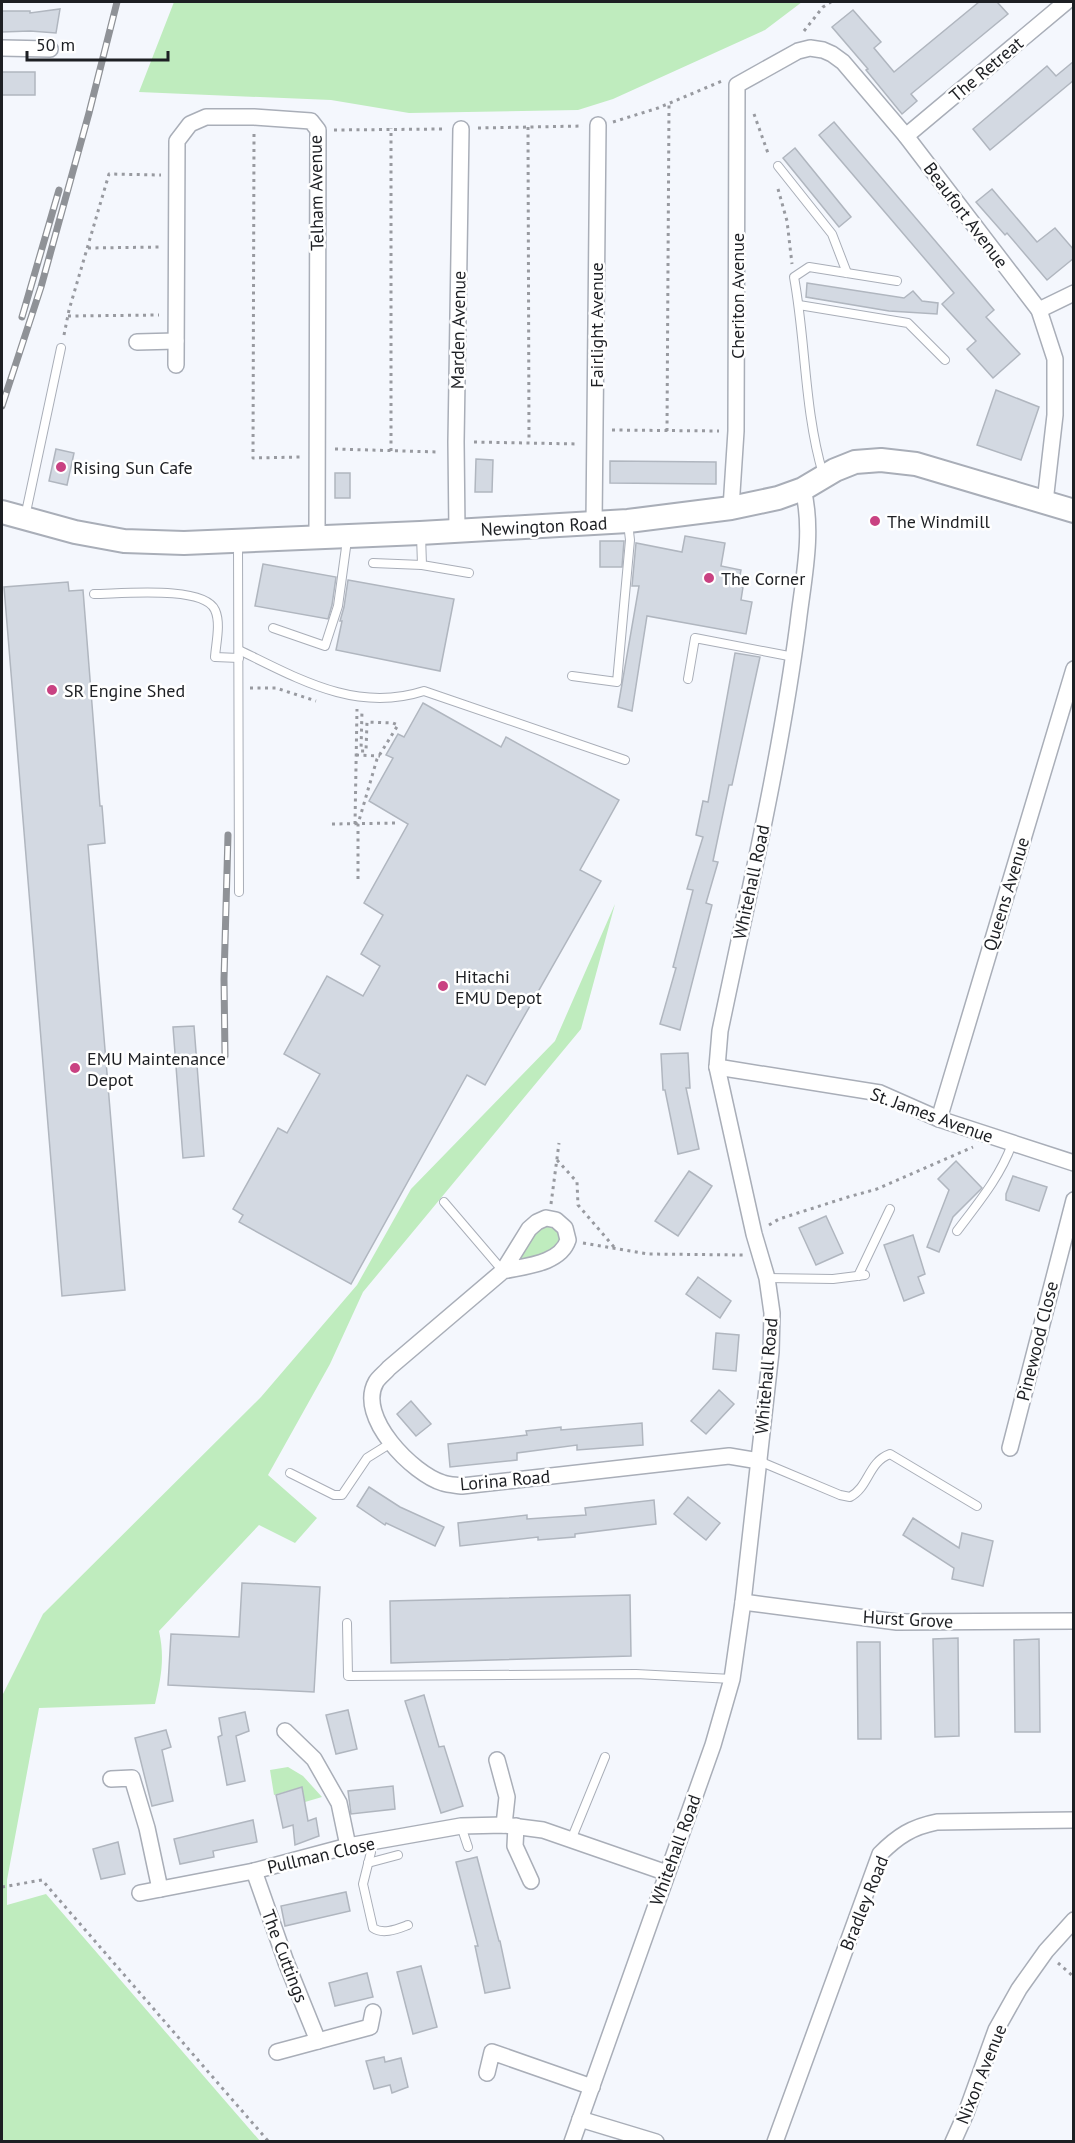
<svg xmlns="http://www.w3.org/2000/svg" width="1075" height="2143" font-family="'PT Sans',sans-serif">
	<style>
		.green { fill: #bfecbe }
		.building { fill: #d3d9e2; stroke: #b0b6bf; stroke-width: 1.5 }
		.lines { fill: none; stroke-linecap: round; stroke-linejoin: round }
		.service-casing { stroke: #a9aeb8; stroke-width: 10 }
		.minor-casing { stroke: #a9aeb8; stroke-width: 18 }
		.secondary-casing { stroke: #a9aeb8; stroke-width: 26 }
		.path { stroke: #989aa0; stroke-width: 3; stroke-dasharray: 3 4.5; stroke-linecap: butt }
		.service { stroke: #fff; stroke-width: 8 }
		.minor { stroke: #fff; stroke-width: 15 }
		.secondary { stroke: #fff; stroke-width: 22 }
		.rail-casing { stroke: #8f9297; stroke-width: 7 }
		.rail { stroke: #fff; stroke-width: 4.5; stroke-dasharray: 14; stroke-linecap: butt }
		.poi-dot { fill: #c94282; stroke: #fff; stroke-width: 2 }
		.labels { text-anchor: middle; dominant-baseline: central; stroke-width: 5; stroke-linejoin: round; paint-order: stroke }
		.street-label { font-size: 18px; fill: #1d1f23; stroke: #fff }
		.poi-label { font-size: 18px; fill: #1d1f23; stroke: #fff; text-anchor: start }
	</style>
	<rect width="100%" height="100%" fill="#f4f7fd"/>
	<!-- green -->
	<g class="green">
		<path d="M174,2H802L765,30L613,99L578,110L409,113L331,100L139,92Z"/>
		<path d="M615,904L581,1029L363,1292L330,1364L268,1475L317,1518L295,1543L259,1525L159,1631C165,1658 161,1678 155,1704L39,1708L7,1880V1905L46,1894L260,2141H2V1696L43,1614L261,1397L357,1285L411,1189L555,1041Z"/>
		<path d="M547,1224L560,1231L563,1240L546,1255L514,1263L533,1232Z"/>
		<path d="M288,1767L303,1776L322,1797L305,1802L302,1787L274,1795L270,1770Z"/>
	</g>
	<!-- building -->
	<g class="building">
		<path d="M979,2H997L1008,14L911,94L917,101L902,114L866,70L868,69L832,27L853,10L881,42L874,48L894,72Z"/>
		<path d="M60,9L56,33L30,31L2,32V11H30V13Z"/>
		<path d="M1074,61V80L990,150L973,129L1047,66L1056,76Z"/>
		<rect x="2" y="72" width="33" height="23"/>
		<path d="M834,122L994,310L986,317L1020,354L993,378L967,349L976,341L942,304L954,293L819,135Z"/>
		<path d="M795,148L851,217L839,227L783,158Z"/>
		<path d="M992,189L1037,242L1055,228L1074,250V258L1047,280L1007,233L1005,235L976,202Z"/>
		<path d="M807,283L904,298L913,291L922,301L938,303L937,314L889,311L806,297Z"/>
		<path d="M996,390L1039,407L1021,460L977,445Z"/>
		<path d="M56,449L74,453L67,485L49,481Z"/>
		<path d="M476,459L493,460L492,492H475Z"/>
		<path d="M610,461L716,462V484L610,483Z"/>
		<rect x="335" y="473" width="15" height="25"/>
		<path d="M685,536L725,543L721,566L741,570L738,586L743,587L741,600L752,602L746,634L647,616L632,711L618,707L639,586H632L636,543L682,552Z"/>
		<path d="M600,541H624L622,567H600Z"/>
		<path d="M263,564L336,577L332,605L328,619L255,606Z"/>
		<path d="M348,580L454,599L440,671L336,650L342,621H340L344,607Z"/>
		<path d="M68,582L69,591L83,590L100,806H102L105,843L88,845L125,1290L62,1296L4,587Z"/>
		<path d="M735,653L760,657L732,785H729L713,861L718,862L706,903L712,905L680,1030L660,1024L676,968L673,967L693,890L687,889L703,837L696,835L703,801L708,802Z"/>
		<path d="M423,703L501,747L506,737L619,800L580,870L601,881L485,1085L467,1075L351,1284L239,1222L243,1215L233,1209L278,1128L287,1133L320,1074L284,1054L327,976L363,996L380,966L361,954L383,915L364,903L408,824L369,801L393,758L386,755L398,734L404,737Z"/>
		<path d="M194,1026L204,1156L183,1158L173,1027Z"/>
		<path d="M688,1053L690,1088H686L699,1149L678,1154L665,1090H663L661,1054Z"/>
		<path d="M956,1161L982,1188L953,1217L939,1252L927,1247L949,1190L938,1179Z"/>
		<path d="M689,1171L712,1186L678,1236L655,1221Z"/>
		<path d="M1013,1176L1047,1187L1039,1211L1006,1200V1194Z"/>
		<path d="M826,1216L843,1253L816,1265L799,1228Z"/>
		<path d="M913,1235L925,1274L918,1277L924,1293L904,1301L884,1245Z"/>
		<path d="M698,1277L731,1301L720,1318L686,1294Z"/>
		<path d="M716,1333L739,1335L736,1371L713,1369Z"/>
		<path d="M719,1390L734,1404L706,1434L691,1421Z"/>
		<path d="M411,1401L431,1424L416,1436L397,1414Z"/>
		<path d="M642,1423L643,1445L577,1450V1445L517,1453V1460L450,1467L448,1444L527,1435L526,1431L561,1427V1430Z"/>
		<path d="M369,1487L400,1507L444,1527L435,1546L386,1523L385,1525L357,1506Z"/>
		<path d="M688,1497L720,1523L706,1540L674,1514Z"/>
		<path d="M654,1500L656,1524L575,1534V1537L538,1540V1537L460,1546L458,1523L527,1515V1519L586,1515L585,1508Z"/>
		<path d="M913,1518L959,1548L962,1533L993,1541L983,1586L952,1579L954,1568L903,1535Z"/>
		<path d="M242,1583L320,1587L314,1692L168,1685L171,1634L239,1637Z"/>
		<path d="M630,1595L631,1656L391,1663L390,1601Z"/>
		<path d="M958,1638L959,1736L935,1737L933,1639Z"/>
		<path d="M1039,1639L1040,1732H1015L1014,1640Z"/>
		<path d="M857,1642H880L881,1739H858Z"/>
		<path d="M424,1695L439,1747L444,1746L463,1806L441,1813L405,1701Z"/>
		<path d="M348,1710L357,1749L336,1754L326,1715Z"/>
		<path d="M245,1712L249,1731L236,1736L245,1781L227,1785L218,1737L222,1735L219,1718Z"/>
		<path d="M166,1730L171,1747L162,1750L173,1801L152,1806L135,1738Z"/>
		<path d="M393,1786L395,1809L351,1814L348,1791Z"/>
		<path d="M302,1787L308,1821L316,1818L319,1836L295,1845L293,1825L283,1828L276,1795Z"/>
		<path d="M253,1820L257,1842L213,1851L214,1857L180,1864L174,1839Z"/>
		<path d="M118,1842L125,1874L101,1879L93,1849Z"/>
		<path d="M477,1857L499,1941H500L510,1988L485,1993L475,1946H478L456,1862Z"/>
		<path d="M346,1892L350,1911L285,1926L281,1906Z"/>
		<path d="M421,1966L437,2027L413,2034L397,1972Z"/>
		<path d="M367,1973L373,1997L335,2006L329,1983Z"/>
		<path d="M384,2057L385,2062L401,2058L408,2087L392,2093L390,2085L374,2089L366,2061Z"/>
	</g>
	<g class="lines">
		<!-- service casing -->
		<g class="service-casing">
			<g id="service">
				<path d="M778,166L832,234L847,273"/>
				<path d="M799,305L908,323L945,360"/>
				<path d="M823,474C804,410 806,342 794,277L809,267L897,281"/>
				<path d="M25,517L61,348"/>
				<path d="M421,535L422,565L469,573"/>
				<path d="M238,544L239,892"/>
				<path d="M373,563L422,565"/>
				<path d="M94,594C119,594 204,585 215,610C221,623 216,643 215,657L239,658"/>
				<path d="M273,628L325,646L338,606L347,540"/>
				<path d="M239,650C299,679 356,713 424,691L625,760"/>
				<path d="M572,676L617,682L630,540L628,523"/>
				<path d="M688,679L695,638L794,657"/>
				<path d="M444,1202L503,1271"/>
				<path d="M957,1231C978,1203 1000,1177 1012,1144"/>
				<path d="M858,1276L890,1209"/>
				<path d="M767,1278L833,1279L865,1275"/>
				<path d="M759,1461L840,1495L850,1497C869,1487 868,1462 890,1454L977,1506"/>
				<path d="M290,1473L334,1495H342L367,1458L391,1443"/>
				<path d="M347,1623L348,1676L636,1674L732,1679"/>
				<path d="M461,1826L468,1847"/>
				<path d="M571,1840L605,1757"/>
				<path d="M369,1843L371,1852L363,1884L373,1928C383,1935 397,1929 408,1925"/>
				<path d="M368,1863L398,1855"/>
			</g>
		</g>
		<!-- minor casing -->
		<g class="minor-casing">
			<g id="minor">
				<path d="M2,48L50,49"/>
				<path d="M906,136L1066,2"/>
				<path d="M1039,310L1074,293"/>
				<path d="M137,342L176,341"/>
				<path d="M176,365L177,141L190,124L206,117H254L311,121L318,130L317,536"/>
				<path d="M731,508L736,431L737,85L798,51L810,48L823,50L832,54L843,62L906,136L1039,310L1055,359V415L1045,502"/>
				<path d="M594,524L598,125"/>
				<path d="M457,531L456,442L461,129"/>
				<path d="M717,1067L880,1093L939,1119L1074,1163"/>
				<path d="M939,1119L1074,669"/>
				<path d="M503,1271C525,1266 560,1264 568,1240L565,1228L556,1220L546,1218L537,1222L529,1229L503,1271L389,1368C385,1373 379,1377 376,1382C356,1417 413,1474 443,1483C449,1485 456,1485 462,1486L729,1456L759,1461"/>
				<path d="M1010,1448L1074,1200"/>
				<path d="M743,1602L897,1622L1074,1621"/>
				<path d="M285,1731L314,1759L339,1803L348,1846"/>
				<path d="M497,1760L507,1797L504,1825"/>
				<path d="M111,1779L132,1778L147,1828L160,1889"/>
				<path d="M516,1826L515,1846L531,1881"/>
				<path d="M254,1871L286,1962L318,2041"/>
				<path d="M140,1893L254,1871L348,1846L461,1826L504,1825L543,1830L667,1873"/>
				<path d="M277,2052L370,2027L373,2012"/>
				<path d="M487,2073L492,2052L592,2087"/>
				<path d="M580,2119L656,2142"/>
				<path d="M572,2142L713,1745L732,1679L743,1602L771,1352L772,1313L767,1278L754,1234L717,1067L720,1031C748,896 780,761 798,624C803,580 814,533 803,489"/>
				<path d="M775,2142L880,1854C898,1836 912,1827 937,1822L1074,1820"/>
				<path d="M953,2142L966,2113L996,2030L1019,1989L1046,1951L1074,1920"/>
			</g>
		</g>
		<!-- secondary casing -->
		<g class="secondary-casing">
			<path id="secondary" d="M2,512L75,532L124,541L184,543L420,533L628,521L731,508L778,498L803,489L835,470L855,462L881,460L916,464L1074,511"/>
		</g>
		<!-- path -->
		<g class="path">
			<path d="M804,31L823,7L831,2"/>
			<path d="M754,114L769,156"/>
			<path d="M613,122L658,108L722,81"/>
			<path d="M528,127L529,442"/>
			<path d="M478,128L583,126"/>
			<path d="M334,130L445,129"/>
			<path d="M254,134L253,458L300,457"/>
			<path d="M778,189L787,221L792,264"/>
			<path d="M88,248L161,247"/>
			<path d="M68,316L159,315"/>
			<path d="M64,335L69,310L109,174L161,175"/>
			<path d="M612,430L719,431"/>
			<path d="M667,431L669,104"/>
			<path d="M474,442L578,444"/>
			<path d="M335,449L439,452"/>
			<path d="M391,451V128"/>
			<path d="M250,688H276L316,701"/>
			<path d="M356,755L380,756"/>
			<path d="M332,824L397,823"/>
			<path d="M355,824L357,709"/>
			<path d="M358,879V824L377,759L398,725L393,723L367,722L366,751H361L362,710"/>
			<path d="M557,1160L577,1182L578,1205L614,1247"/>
			<path d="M551,1204L559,1143"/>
			<path d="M769,1225L779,1219L848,1197L877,1189L973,1147"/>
			<path d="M583,1243L648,1254L743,1255"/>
			<path d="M2,1887L42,1880L269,2142"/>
			<path d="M1058,1963L1074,1977"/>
		</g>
		<!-- service -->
		<use href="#service" class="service"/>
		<!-- minor -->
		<use href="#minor" class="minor"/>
		<!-- secondary -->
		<use href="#secondary" class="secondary"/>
		<!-- rail casing -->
		<g class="rail-casing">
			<g id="rail">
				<path d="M22,317L59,190"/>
				<path d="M2,406L41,287L89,113L117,2"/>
				<path d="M225,1056L224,979L228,835"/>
			</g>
		</g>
		<!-- rail -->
		<use href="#rail" class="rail"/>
	</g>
	<!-- markers -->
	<g class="poi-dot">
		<circle cx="61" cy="467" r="6"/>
		<circle cx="875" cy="521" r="6"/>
		<circle cx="709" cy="578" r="6"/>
		<circle cx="52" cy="690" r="6"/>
		<circle cx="443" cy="986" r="6"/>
		<circle cx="75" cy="1068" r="6"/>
	</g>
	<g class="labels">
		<!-- street labels -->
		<g class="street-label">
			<text transform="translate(986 69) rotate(-40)">The Retreat</text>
			<text transform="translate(316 193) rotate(-91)">Telham Avenue</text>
			<text transform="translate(966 215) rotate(53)">Beaufort Avenue</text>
			<text transform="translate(737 296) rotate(-90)">Cheriton Avenue</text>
			<text transform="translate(596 325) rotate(-90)">Fairlight Avenue</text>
			<text transform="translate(458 330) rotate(-89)">Marden Avenue</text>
			<text transform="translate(544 526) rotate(-3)">Newington Road</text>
			<text transform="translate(751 882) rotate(-78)">Whitehall Road</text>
			<text transform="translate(1006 894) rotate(-73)">Queens Avenue</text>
			<text transform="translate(932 1115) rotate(20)">St. James Avenue</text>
			<text transform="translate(1037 1341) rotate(-76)">Pinewood Close</text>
			<text transform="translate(766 1376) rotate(-85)">Whitehall Road</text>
			<text transform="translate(505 1480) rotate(-5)">Lorina Road</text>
			<text transform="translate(908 1619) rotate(3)">Hurst Grove</text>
			<text transform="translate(675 1850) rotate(-70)">Whitehall Road</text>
			<text transform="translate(321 1855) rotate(-13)">Pullman Close</text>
			<text transform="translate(864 1903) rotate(-68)">Bradley Road</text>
			<text transform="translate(285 1956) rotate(69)">The Cuttings</text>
			<text transform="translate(981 2074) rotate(-68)">Nixon Avenue</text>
		</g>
		<!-- poi labels -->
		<g class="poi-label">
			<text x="73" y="467">Rising Sun Cafe</text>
			<text x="887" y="521">The Windmill</text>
			<text x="721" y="578">The Corner</text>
			<text x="64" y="690">SR Engine Shed</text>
			<text x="455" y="976">Hitachi<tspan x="455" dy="21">EMU Depot</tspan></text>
			<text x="87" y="1058">EMU Maintenance<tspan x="87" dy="21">Depot</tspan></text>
		</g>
	</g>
	<!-- border -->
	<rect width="1075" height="2143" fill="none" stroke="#1d1f23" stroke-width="6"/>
	<!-- scale -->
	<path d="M27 51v9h141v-9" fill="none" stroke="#1d1f23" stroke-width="3"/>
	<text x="36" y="51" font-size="18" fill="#1d1f23" stroke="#ffffff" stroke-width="4.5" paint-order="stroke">50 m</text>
</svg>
